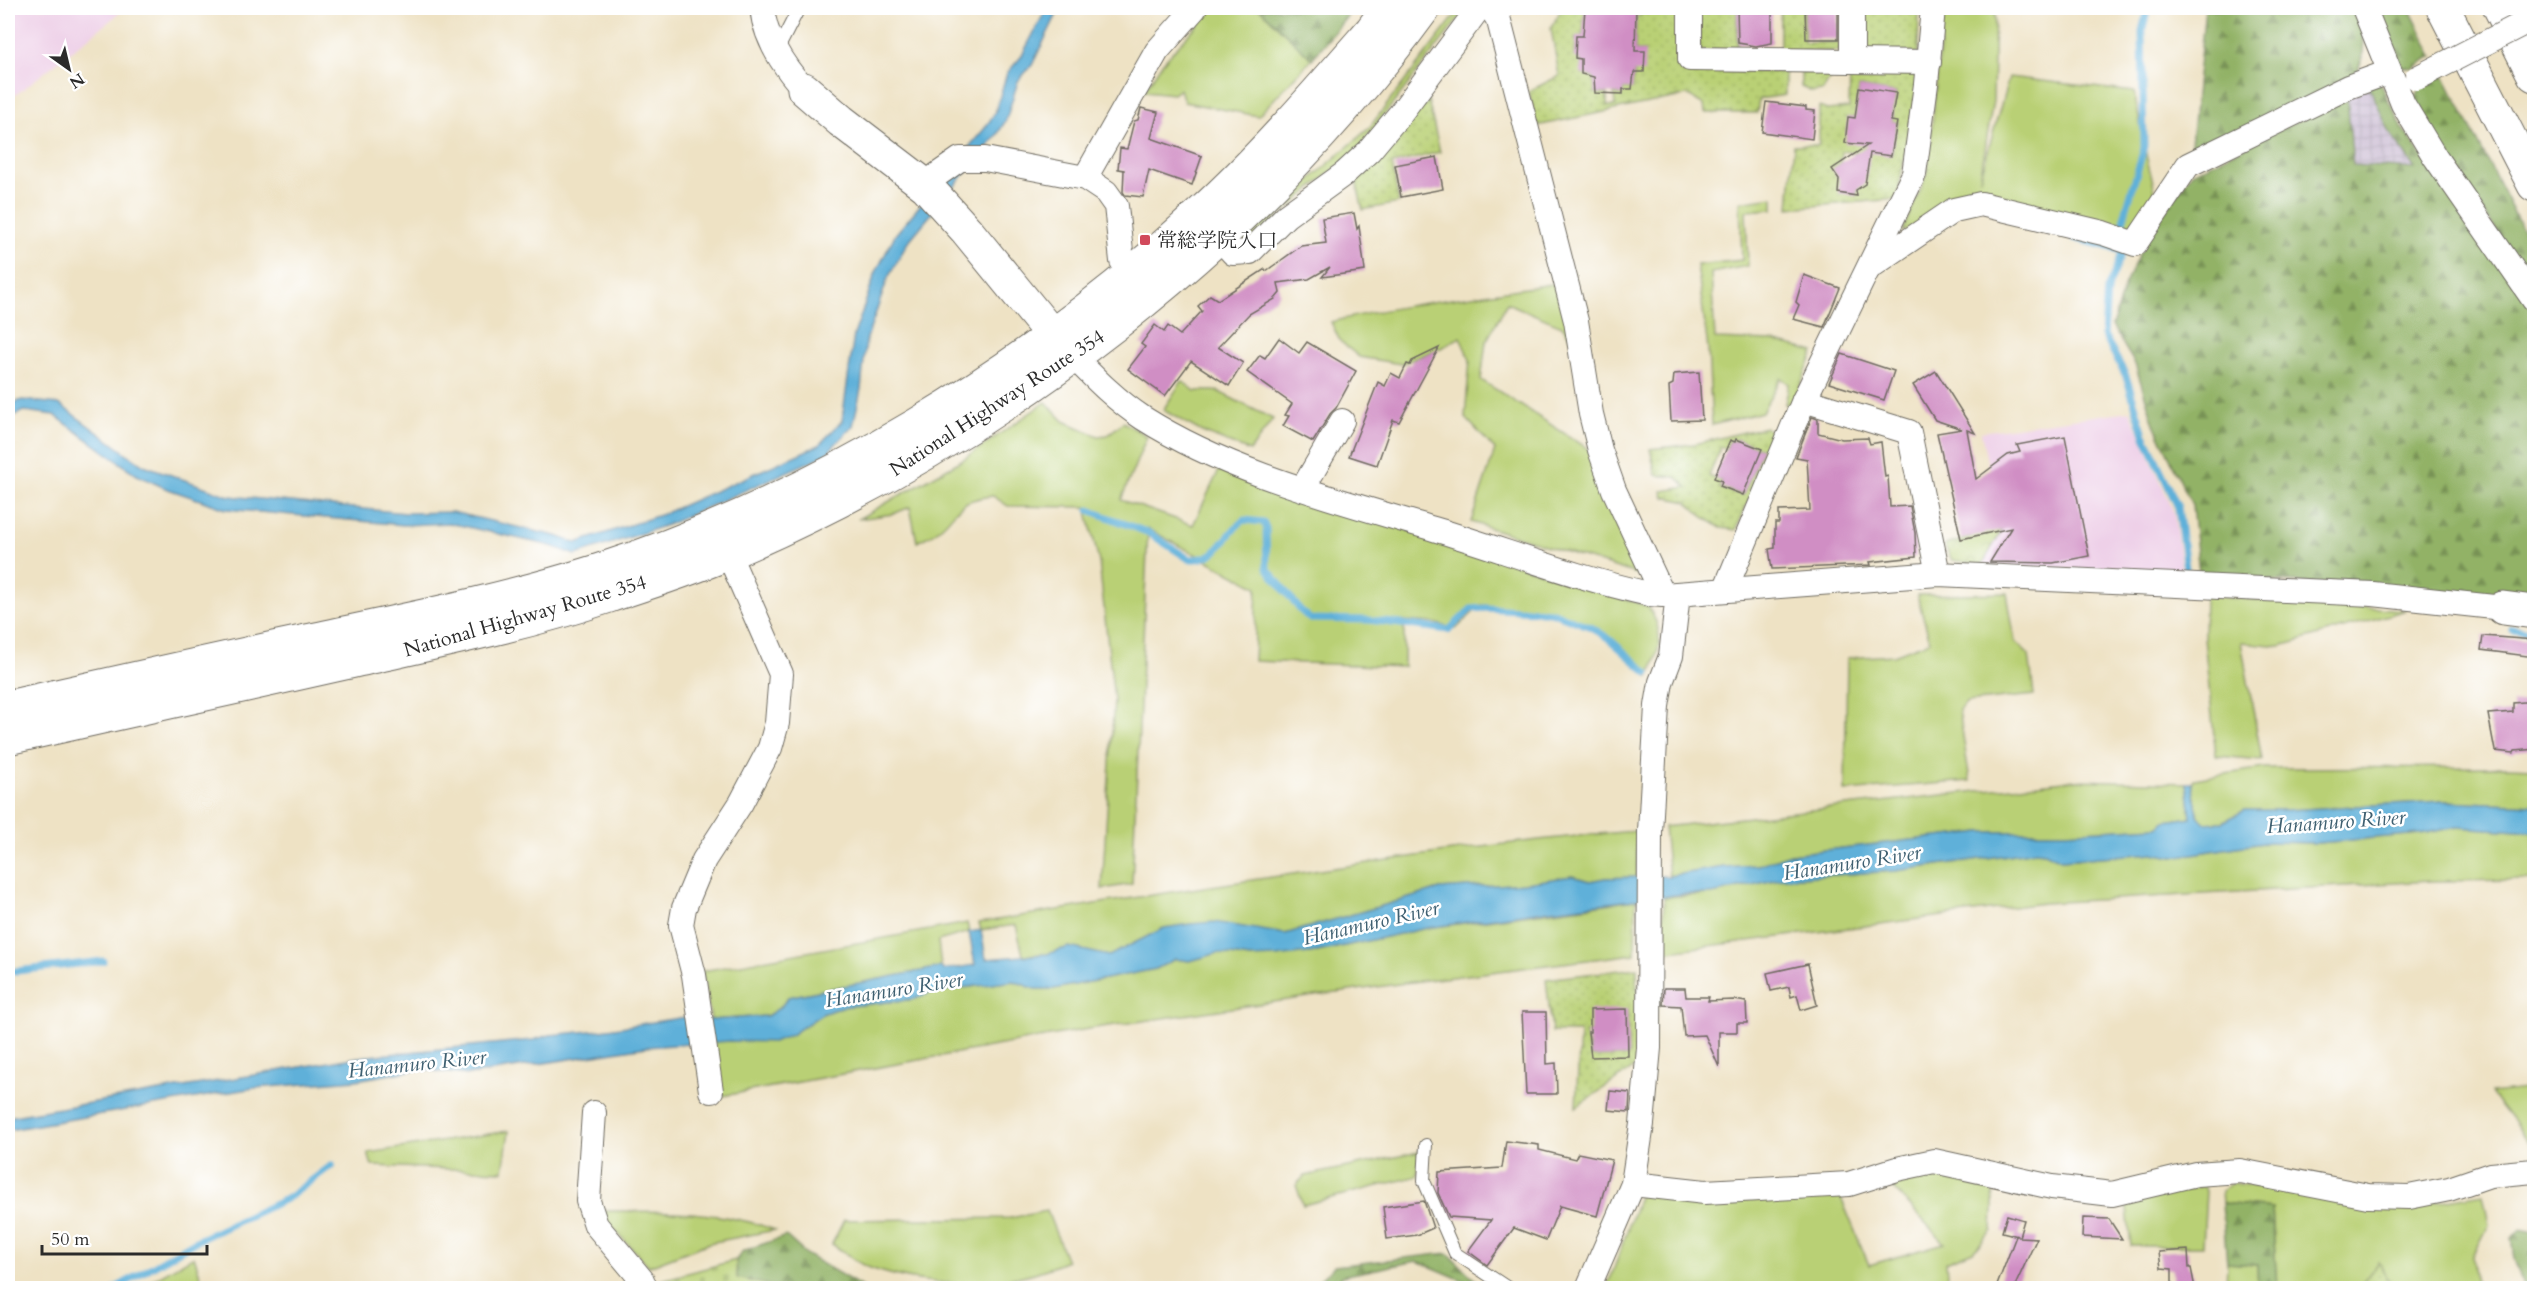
<svg xmlns="http://www.w3.org/2000/svg" width="2542" height="1296" font-family="Cardo,'Noto Serif JP',serif">
	<style>
		.built { fill: #eed0e8 }
		.industrial { fill: url(#industrial-grid) }
		.grass { fill: #b9d074; stroke: #727e50; stroke-width: 1.5 }
		.forest { fill: url(#forest-firs); stroke: #5e6e48; stroke-width: 1.5 }
		.cemetery { fill: url(#cemetery-stones); stroke: #727e50; stroke-width: 1.5 }
		.park { fill: url(#park-crowns); stroke: #727e50; stroke-width: 1.5 }
		.garden { fill: url(#garden-dots); stroke: #727e50; stroke-width: 1.5; fill-rule: evenodd }
		.water { fill: #5eb0d9; stroke: #446e82; stroke-width: 1.5 }
		.lines { fill: none; stroke-linecap: round; stroke-linejoin: round }
		.stream { stroke: #5eb0d9; stroke-width: 7 }
		.building { fill: #d08ec4 }
		.lane-casing { stroke: #6f6b61; stroke-width: 14 }
		.street-casing { stroke: #6f6b61; stroke-width: 26 }
		.secondary-casing { stroke: #6f6b61; stroke-width: 35 }
		.highway-casing { stroke: #6f6b61; stroke-width: 35 }
		.lane { stroke: #fff; stroke-width: 12 }
		.street { stroke: #fff; stroke-width: 24 }
		.secondary { stroke: #fff; stroke-width: 33 }
		.highway { stroke: #fff; stroke-width: 33 }
		.street-bridge-casing { stroke: #6f6b61; stroke-width: 26; stroke-linecap: butt }
		.street-bridge { stroke: #fff; stroke-width: 24 }
		.poi-dot { fill: #d1495b; stroke: #fff; stroke-width: 2 }
		.labels { text-anchor: middle; dominant-baseline: central; stroke-width: 5; stroke-linejoin: round; paint-order: stroke }
		.poi-label { font-size: 20px; fill: #2b2b2b; stroke: #fff; text-anchor: start }
		.street-label { font-size: 20px; fill: #2b2b2b; stroke: #fff }
		.water-label { font-size: 21px; font-style: italic; fill: #3f6071; stroke: #fff }
	</style>
	<defs>
		<pattern id="industrial-grid" width="8" height="8" patternUnits="userSpaceOnUse" patternTransform="scale(1.5)"><rect width="8" height="8" fill="#ccbed4"/><path d="M0 4h8M4 0v8" fill="none" stroke="#afa3b6"/></pattern>
		<pattern id="forest-firs" width="22" height="20" patternUnits="userSpaceOnUse" patternTransform="scale(1.5)"><rect width="22" height="20" fill="#92b266"/><path d="M5 1l3.5 6h-7zM16 11l3.5 6h-7z" fill="#779154"/></pattern>
		<pattern id="cemetery-stones" width="16" height="16" patternUnits="userSpaceOnUse" patternTransform="scale(1.5)"><rect width="16" height="16" fill="#b9d074"/><path d="M2 7V4a2 2 0 0 1 4 0v3zM10 15v-3a2 2 0 0 1 4 0v3z" fill="#9fb365"/></pattern>
		<pattern id="park-crowns" width="20" height="18" patternUnits="userSpaceOnUse" patternTransform="scale(1.5)"><rect width="20" height="18" fill="#b9d074"/><path d="M2 6a3 3 0 1 1 6 0M12 15a3 3 0 1 1 6 0" fill="none" stroke="#9fb365"/></pattern>
		<pattern id="garden-dots" width="8" height="8" patternUnits="userSpaceOnUse" patternTransform="scale(1.5)"><rect width="8" height="8" fill="#b9d074"/><path d="M2 2h.1M6 6h.1" fill="none" stroke="#9fb365" stroke-width="1.8" stroke-linecap="round"/></pattern>
	</defs>
	<rect width="100%" height="100%" fill="#fff"/>
	<filter id="ink" filterUnits="userSpaceOnUse"><feTurbulence type="fractalNoise" baseFrequency=".0167" numOctaves="2"/><feDisplacementMap in="SourceGraphic" scale="12" xChannelSelector="R" yChannelSelector="G"/><feConvolveMatrix kernelMatrix="1 2 1 2 8 2 1 2 1" color-interpolation-filters="sRGB"/></filter>
	<filter id="wash" filterUnits="userSpaceOnUse"><feTurbulence type="fractalNoise" baseFrequency=".008" numOctaves="4" result="noise"/><feDisplacementMap in="SourceGraphic" scale="24" xChannelSelector="R" yChannelSelector="G"/><feGaussianBlur stdDeviation="1.35" result="paint"/><feColorMatrix in="noise" values="0 0 0 0 0 0 0 0 0 0 0 0 0 0 0 0 0 1.4 0 .05"/><feComposite in="paint" operator="in"/></filter>
	<g filter="url(#wash)">
		<rect width="100%" height="100%" fill="#eee2c4"/>
		<!-- built -->
		<g class="built">
			<path d="M8,8H126L8,101Z"/>
			<path d="M2130,411L2174,513L2182,575L1982,565L2003,528L2012,494L1988,466L1981,432Z"/>
		</g>
		<!-- industrial -->
		<path class="industrial" d="M2369,86L2390,133L2416,169L2353,165L2347,96Z"/>
		<!-- grass -->
		<g class="grass">
			<path d="M1213,8H1259L1312,59L1258,116L1184,102L1180,89L1173,94L1144,91L1163,62Z"/>
			<path d="M1461,8H1467L1358,149L1246,244H1237L1369,128Z"/>
			<path d="M1944,8H1995L1993,101L1980,179L2009,77L2134,92L2147,159L2156,194L2127,231L2045,210L1978,187L1977,195L1902,232L1927,174Z"/>
			<path d="M1773,197V209L1746,211L1748,266L1711,273L1715,339L1773,341L1814,352L1792,405L1785,404L1789,384L1781,378L1762,412L1712,425L1708,349L1697,265L1742,260L1740,202Z"/>
			<path d="M1557,283L1572,340L1562,326L1507,303L1486,342L1481,380L1592,451L1643,576L1471,522L1495,450L1465,417L1470,360L1460,337L1443,347L1401,364L1359,357L1340,341L1331,322C1405,303 1482,296 1557,283Z"/>
			<path d="M1182,381L1195,391H1217L1273,419L1250,451L1202,432L1163,410Z"/>
			<path d="M1046,402L1064,421L1098,436L1108,435L1123,422L1147,436L1121,500L1193,525L1219,470L1647,606C1666,631 1660,650 1649,677L1601,633L1552,610L1481,605L1456,629L1434,623L1404,621V667L1254,661L1257,587L1148,529L1132,884L1102,889L1114,700L1099,562L1086,507L1008,506L993,496C954,501 963,508 938,530C933,535 924,538 917,542L910,507L893,514L858,519L962,460Z"/>
			<path d="M2007,593L2015,642L2029,655L2034,695L1967,702L1959,710L1970,781L1845,791L1847,658L1894,655L1930,641L1917,595Z"/>
			<path d="M2205,596L2406,610L2281,646L2241,642L2262,760L2216,756L2204,638Z"/>
			<path d="M2507,767L2534,768V805L2443,801L2287,810H2245L2223,822L2204,823L2198,815L2192,784L2194,779L2264,768Z"/>
			<path d="M2073,780L2187,783L2191,817L2166,821L2158,827L2065,832H1981L1791,854L1758,865L1724,867L1669,876L1664,827Z"/>
			<path d="M2457,827L2534,832V880L2431,881L2044,903L1662,952L1664,897L1712,894L1783,878L1896,871L2036,851L2045,852L2061,860L2153,853L2173,857L2269,842L2318,843L2420,834Z"/>
			<path d="M1637,831V877L1605,878L1590,881L1572,876L1526,883L1440,889L1285,934L1164,928L1109,956L1069,947L1047,954L1023,955L1016,925L981,930L979,923C1097,903 1216,885 1334,868C1435,853 1535,838 1637,831Z"/>
			<path d="M1636,900L1635,954L1412,982L1088,1029L717,1097L710,1042L791,1035L822,1014L841,1007L915,999L932,992L1014,981L1035,989H1054L1156,969L1175,959L1190,961L1218,953L1250,958L1317,952L1427,928Z"/>
			<path d="M967,923L969,932L938,941L941,967L788,997L781,1007L767,1016L711,1020L702,971Z"/>
			<path d="M2534,1088V1148L2491,1093Z"/>
			<path d="M509,1131L503,1171L372,1166L368,1153Z"/>
			<path d="M1419,1152L1418,1176L1303,1205L1296,1185L1305,1176Z"/>
			<path d="M1936,1171L1994,1183L1992,1231L1973,1251L1946,1262L1948,1288H1604L1611,1277L1641,1191L1839,1193L1869,1265L1944,1243L1887,1181Z"/>
			<path d="M2232,1183L2280,1189L2436,1202L2483,1194L2489,1225L2473,1256L2476,1288H2393L2378,1262L2359,1288H2277L2272,1208L2222,1203L2221,1191Z"/>
			<path d="M2204,1186L2206,1191L2203,1246H2131L2126,1199H2141Z"/>
			<path d="M604,1211C659,1211 722,1210 775,1230L709,1243L649,1266L608,1223Z"/>
			<path d="M1047,1211L1067,1261C1005,1289 932,1290 867,1267C855,1262 843,1251 832,1244L844,1220L1010,1218Z"/>
			<path d="M194,1256L204,1288H139Z"/>
			<path d="M2227,1263L2257,1265L2258,1288H2226Z"/>
		</g>
		<!-- forest -->
		<g class="forest">
			<path d="M1259,8H1354L1312,59Z"/>
			<path d="M2205,8H2359C2365,37 2367,52 2354,80L2194,157L2191,144Z"/>
			<path d="M2372,8H2409L2433,56L2413,68L2399,66Z"/>
			<path d="M2444,75L2534,253V287L2412,104L2421,87Z"/>
			<path d="M2379,82L2403,129L2534,310V595L2518,592L2505,599L2206,575L2199,572L2192,505L2154,424L2135,364L2112,326L2125,284L2150,231L2192,173L2347,96L2353,165L2415,169L2390,133L2369,86Z"/>
			<path d="M2222,1203L2272,1208L2277,1288H2258L2257,1265L2227,1263Z"/>
			<path d="M2521,1230L2534,1233V1288H2524L2514,1259L2511,1238Z"/>
			<path d="M786,1236L807,1255L864,1288H781L737,1278L736,1260L743,1251Z"/>
			<path d="M1448,1253L1483,1288H1474V1285L1417,1261L1342,1276L1338,1288H1311L1334,1266Z"/>
		</g>
		<!-- cemetery -->
		<path class="cemetery" d="M736,1260L737,1278L781,1288H658V1281Z"/>
		<!-- park -->
		<path class="park" d="M1970,528H2003L1982,565L1952,560L1944,545L1971,538Z"/>
		<!-- garden -->
		<g class="garden">
			<path d="M1562,8H1608V10L1585,8L1583,36L1576,37L1575,57L1581,59L1582,74L1594,77L1595,93L1607,94V106H1615L1614,94H1623V89H1632L1634,72L1645,51H1635L1636,16H1641V8H1680L1681,71L1785,72V95L1759,99L1757,113H1705L1704,105L1687,95L1536,126L1529,91L1559,76L1551,28Z"/>
			<path d="M1697,8H1737V50L1700,51Z"/>
			<path d="M1780,8H1804V43L1838,42L1841,51H1780Z"/>
			<path d="M1863,8H1919L1918,53L1865,51L1866,23Z"/>
			<path d="M1907,70L1914,74L1918,82L1897,199L1789,208L1794,145H1819V107L1827,110L1849,108L1850,72ZM1859,87L1896,93L1891,121L1897,122L1891,155L1879,142L1848,118H1855ZM1842,151L1869,155L1856,196L1833,169L1841,163Z"/>
			<path d="M1833,71L1823,91L1812,92L1801,87V72Z"/>
			<path d="M1428,100L1440,152L1392,164L1399,203L1363,210L1356,181Z"/>
			<path d="M1765,427L1776,436L1736,530L1721,528L1702,516L1687,502L1664,497L1662,491L1687,487L1676,477L1656,475L1650,449L1694,444ZM1736,439L1762,449L1743,495L1719,488L1722,481L1709,476L1721,447L1726,448L1730,440L1735,442Z"/>
			<path d="M1637,968L1639,1064L1576,1107L1580,1032H1552L1546,979ZM1627,1010L1628,1056L1591,1057L1585,1032H1590Z"/>
			<path d="M2378,1262L2393,1288H2359Z"/>
		</g>
		<!-- water -->
		<g class="water">
			<path d="M1047,8H1060L1032,65L1018,81L1006,120L997,135L908,242L888,278L866,341L861,389L853,426L825,455L667,525L576,555L551,546L450,523L404,525L226,509L165,488L137,475L54,415L24,411L8,418V405L22,400L59,404L141,464L229,496L406,513L452,512L556,536L576,543L663,514L819,445L842,421L854,335L876,272L895,235L985,128L995,113L1007,73L1021,57Z"/>
			<path d="M2187,783H2192L2198,815L2204,823L2223,822L2245,810H2287L2443,801L2534,805V832L2457,827L2420,834L2318,843L2269,842L2173,857L2153,853L2061,860L2045,852L2036,851L1896,871L1783,878L1712,894H1683L1550,910L1427,928L1317,952L1276,957L1250,958L1218,953L1190,961L1175,959L1156,969L1054,989H1035L1014,981L932,992L915,999L841,1007L822,1014L791,1035L773,1042L730,1041L646,1047L468,1075L420,1069L356,1080L254,1088L8,1130V1117L359,1057L533,1040L550,1035L601,1030L686,1017L711,1020L767,1016L781,1007L788,997L941,967L943,970L975,965L969,932L981,930L986,959L1047,954L1069,947L1109,956L1164,928L1190,924L1214,922L1285,934L1440,889L1526,883L1572,876L1590,881L1605,878L1669,876L1724,867L1758,865L1791,854L1981,832H2065L2158,827L2166,821L2191,817Z"/>
		</g>
		<g class="lines">
			<!-- stream -->
			<g class="stream">
				<path d="M2123,221L2144,148L2142,31L2148,8"/>
				<path d="M2074,238L2123,251L2107,290L2104,335L2126,376L2144,434L2178,507L2186,568"/>
				<path d="M1089,510L1149,533L1189,559C1221,561 1223,535 1244,520L1263,522L1266,528L1267,568L1301,611L1310,619L1369,620L1449,630L1471,609L1486,608L1551,612L1591,627L1608,638L1648,673"/>
				<path d="M2512,629L2534,632"/>
				<path d="M8,972L103,961"/>
				<path d="M116,1288L196,1241L288,1198L332,1165"/>
			</g>
		</g>
		<g id="blocks">
			<!-- building -->
			<g class="building">
				<path d="M1585,8L1608,10V8H1636L1635,51H1645L1644,72H1634L1632,89H1623V94L1595,93L1594,77L1581,74V59L1575,58L1576,36H1583Z"/>
				<path d="M1737,8H1772V43L1756,46L1738,43Z"/>
				<path d="M1805,8L1838,9V39H1806Z"/>
				<path d="M1859,87L1896,93L1891,121L1897,122L1891,156L1870,153L1865,184L1856,190L1857,196L1838,193L1839,179L1832,169L1868,145L1845,143L1848,117L1855,118Z"/>
				<path d="M1766,102L1806,107V110L1815,111L1812,139L1762,132Z"/>
				<path d="M1141,108L1158,112L1151,138L1202,156L1192,185L1149,170L1143,197L1125,195L1123,192L1124,170L1118,169L1120,148L1127,149L1134,121L1138,120Z"/>
				<path d="M1437,157L1443,189L1401,197L1395,165Z"/>
				<path d="M1354,213L1357,229L1359,226L1365,271L1322,277L1330,267L1309,279L1278,283L1280,293L1275,299L1249,314L1218,347L1243,363L1229,386L1191,361L1165,396L1128,369L1145,347L1141,344L1155,325L1164,332L1168,326L1180,335L1202,311L1198,306L1210,295L1218,300L1265,269L1266,271L1301,246L1326,243L1322,218Z"/>
				<path d="M1804,275L1840,288L1824,327L1793,319L1799,305L1796,302Z"/>
				<path d="M1279,338L1299,353L1307,342L1356,371L1336,408L1330,414L1313,442L1283,426L1289,416L1285,415L1292,404L1247,372L1260,355L1265,358Z"/>
				<path d="M1439,348L1399,422L1393,420L1377,465L1349,456L1378,382L1385,386L1391,373L1400,378L1407,364L1410,365L1412,361Z"/>
				<path d="M1842,354L1894,371L1884,400L1829,383Z"/>
				<path d="M1936,371L1975,433L1967,430L1976,479L2008,455L2020,452L2017,445L2065,436L2089,556L2053,563L1990,562L2011,528L1961,539L1937,433L1962,429L1935,420L1913,385Z"/>
				<path d="M1699,372L1702,420L1671,421L1669,386L1673,384L1674,374Z"/>
				<path d="M1812,417L1818,419V433L1842,439L1868,438L1870,444L1881,442L1885,477L1888,476L1890,507L1910,506L1915,533L1916,557L1870,562L1871,565L1772,569L1769,549L1775,548V523H1779V511L1810,510L1807,459L1796,457Z"/>
				<path d="M1736,439L1762,449L1743,495L1720,486L1722,481L1714,478L1730,440L1735,442Z"/>
				<path d="M2483,636L2535,640V657L2481,650Z"/>
				<path d="M2535,701V749L2515,751L2514,753L2495,751L2488,714L2513,712V703Z"/>
				<path d="M1808,964L1817,1005L1801,1010L1797,995L1791,997L1789,987L1771,991L1767,973Z"/>
				<path d="M1664,988H1685L1686,997H1709L1708,1001L1734,1000L1746,1002L1747,1023H1737V1032H1719V1067L1705,1035L1684,1036L1681,1006L1663,1005Z"/>
				<path d="M1627,1009L1628,1056L1591,1057L1588,1032H1590V1010Z"/>
				<path d="M1522,1012H1546L1547,1064L1556,1063L1557,1094H1526Z"/>
				<path d="M1610,1091L1630,1093L1629,1112L1608,1110Z"/>
				<path d="M1506,1141L1539,1145V1150L1575,1159L1578,1153L1612,1160L1597,1216L1560,1206L1546,1240L1514,1228L1487,1265L1468,1251L1491,1220L1449,1217L1438,1193L1439,1172L1502,1168Z"/>
				<path d="M1424,1201L1433,1228L1417,1235L1387,1239L1383,1207Z"/>
				<path d="M2007,1215L2024,1220L2019,1237L2037,1238L2014,1288H1996L2016,1236H2018L2002,1232Z"/>
				<path d="M2083,1218L2109,1219L2122,1239L2082,1237Z"/>
				<path d="M2188,1250L2189,1268H2191L2195,1288H2172V1269L2161,1268L2159,1252Z"/>
			</g>
		</g>
	</g>
	<g filter="url(#ink)">
		<use href="#blocks" fill-opacity="0" stroke="#6f6b61" stroke-width="1.5"/>
		<g class="lines">
			<!-- lane casing -->
			<g class="lane-casing">
				<g id="lane">
					<path d="M777,51L799,8"/>
					<path d="M1426,1145L1424,1181L1455,1253L1508,1288"/>
				</g>
			</g>
			<!-- street casing -->
			<g class="street-casing">
				<g id="street">
					<path d="M762,8C765,38 784,67 804,89"/>
					<path d="M1491,8L1499,21L1576,321L1591,414L1600,450L1614,490L1663,595"/>
					<path d="M1690,8V59L1929,62"/>
					<path d="M2364,8L2403,104L2435,157L2534,300"/>
					<path d="M1852,61V8"/>
					<path d="M1085,178L1157,51L1195,8"/>
					<path d="M926,186L937,175L960,159H985L1085,178L1106,192L1116,206L1122,261L1129,275L1137,286"/>
					<path d="M1207,224L1233,253L1250,252L1286,216L1344,174L1369,151L1400,114L1479,8"/>
					<path d="M1870,267L1954,210L1981,204L2103,233L2135,244L2188,165L2348,87L2389,72"/>
					<path d="M1062,345C1087,370 1112,398 1143,418C1233,475 1342,501 1444,532C1512,553 1580,579 1649,594L1663,595L1938,574L2373,594L2503,608"/>
					<path d="M1804,400L1909,432L1938,574"/>
					<path d="M1303,488L1342,421"/>
					<path d="M1725,590L1804,400L1914,174L1926,84L1933,8"/>
					<path d="M711,1091L694,975L681,925L684,908L704,860L741,803L770,748L777,723L781,674L722,539"/>
					<path d="M594,1113L588,1201L596,1225L642,1280L645,1288"/>
					<path d="M1633,1184L1705,1192L1849,1184L1897,1169L1934,1161L2052,1187L2112,1194L2196,1174L2240,1171L2368,1196L2409,1197L2449,1189L2490,1175L2534,1171"/>
					<path d="M1588,1288L1633,1184L1642,1124L1649,1048L1650,832L1657,706L1661,682L1671,656L1678,594"/>
				</g>
			</g>
			<!-- secondary casing -->
			<g class="secondary-casing">
				<g id="secondary">
					<path d="M804,89L841,121L926,186L967,231L1052,335"/>
					<path d="M2503,608L2534,612"/>
				</g>
			</g>
			<!-- highway casing -->
			<g class="highway-casing">
				<g id="highway">
					<path d="M2443,8L2534,185"/>
					<path d="M2500,8L2534,75"/>
					<path d="M8,707C107,685 207,662 307,641C404,620 502,601 597,571C819,499 1029,371 1201,213C1262,157 1317,93 1372,30L1388,8"/>
					<path d="M8,738C120,713 233,688 345,663C433,643 523,625 609,596C650,582 693,569 733,551C1003,434 1250,246 1424,8"/>
				</g>
			</g>
			<!-- lane -->
			<use href="#lane" class="lane"/>
			<!-- street -->
			<use href="#street" class="street"/>
			<!-- secondary -->
			<use href="#secondary" class="secondary"/>
			<!-- highway -->
			<use href="#highway" class="highway"/>
			<!-- street-bridge casing -->
			<g class="street-bridge-casing">
				<path id="street-bridge" d="M2417,78L2534,18"/>
			</g>
			<!-- street-bridge -->
			<use href="#street-bridge" class="street-bridge"/>
		</g>
	</g>
	<!-- markers -->
	<rect class="poi-dot" x="1139" y="234" width="12" height="12" rx="3"/>
	<g class="labels">
		<!-- poi labels -->
		<g class="poi-label">
			<text x="1157" y="240">常総学院入口</text>
		</g>
		<!-- street labels -->
		<g class="street-label">
			<text transform="translate(997 403) rotate(-33)">National Highway Route 354</text>
			<text transform="translate(525 616) rotate(-16)">National Highway Route 354</text>
		</g>
		<!-- water labels -->
		<g class="water-label">
			<text transform="translate(2336 822) rotate(-4)">Hanamuro River</text>
			<text transform="translate(1852 863) rotate(-9)">Hanamuro River</text>
			<text transform="translate(1371 923) rotate(-13)">Hanamuro River</text>
			<text transform="translate(894 990) rotate(-9)">Hanamuro River</text>
			<text transform="translate(417 1064) rotate(-6)">Hanamuro River</text>
		</g>
	</g>
	<!-- margin -->
	<rect width="2542" height="1296" fill="none" stroke="#fff" stroke-width="30"/>
	<!-- north arrow -->
	<g transform="translate(69 69) rotate(146)" stroke="#ffffff" stroke-width="4.5" paint-order="stroke">
	<path d="M0-4.5L10 22L0 15L-10 22Z" fill="#2b2b2b"/>
	<text y="-9" font-size="16" font-weight="bold" text-anchor="middle" fill="#2b2b2b">N</text>
	</g>
	<!-- scale -->
	<path d="M42 1245v9h165v-9" fill="none" stroke="#2b2b2b" stroke-width="3"/>
	<text x="51" y="1245" font-size="18" fill="#2b2b2b" stroke="#ffffff" stroke-width="4.5" paint-order="stroke">50 m</text>
</svg>
